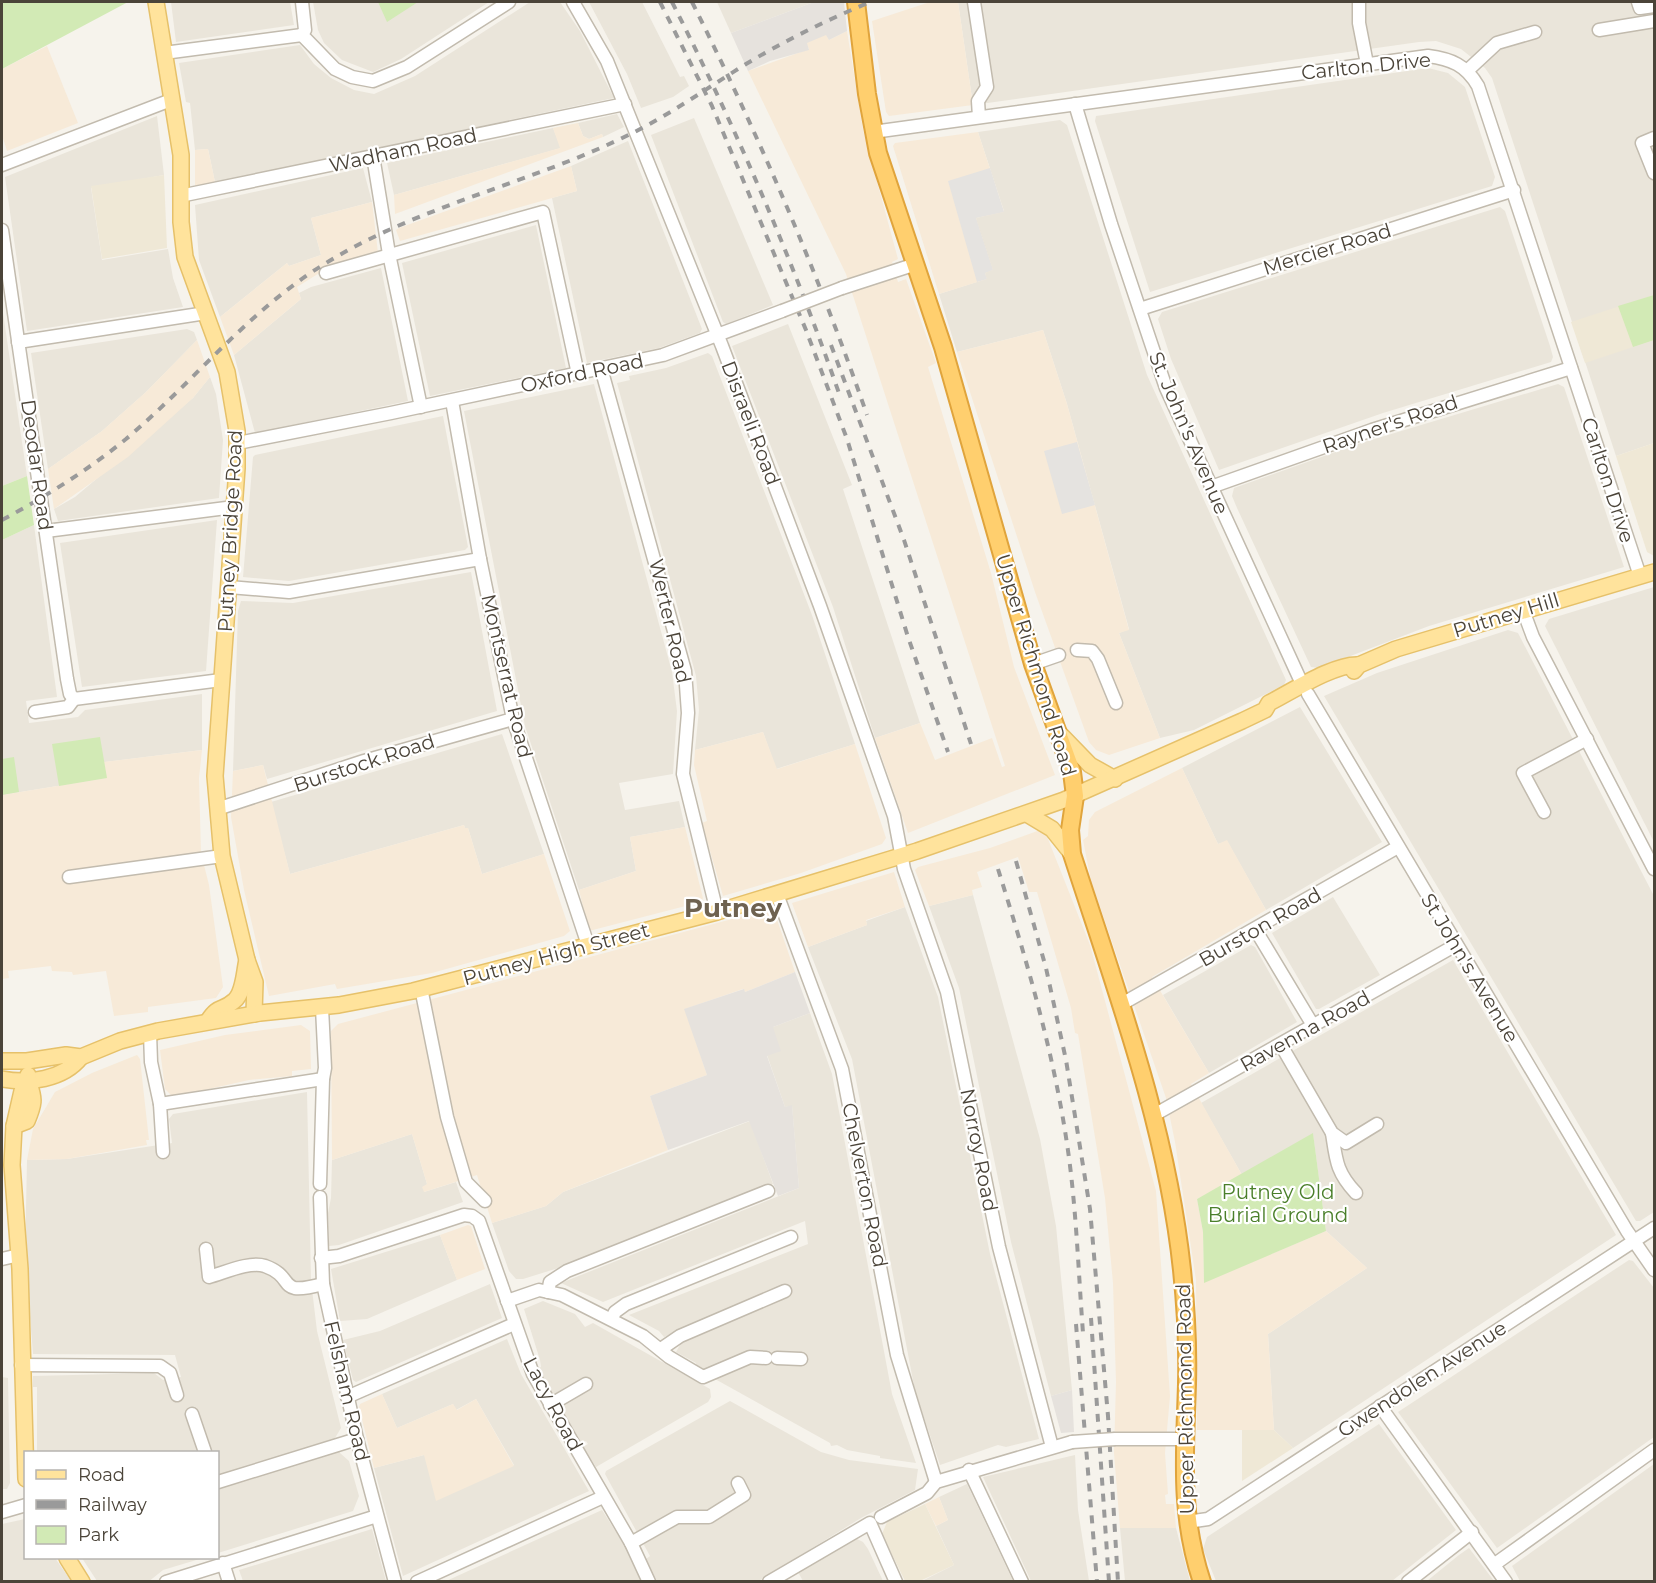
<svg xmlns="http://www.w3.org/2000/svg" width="1656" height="1583" font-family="Montserrat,sans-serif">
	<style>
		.residential { fill: #eae5da }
		.commercial { fill: #f7ead8 }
		.industrial { fill: #e6e2dd }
		.education { fill: #efe8d6 }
		.green { fill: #d2eab5 }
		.parking { fill: #e5e3e0 }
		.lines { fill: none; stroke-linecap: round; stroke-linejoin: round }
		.minor-casing { stroke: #c2bbae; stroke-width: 15 }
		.major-casing { stroke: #e6c16a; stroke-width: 18 }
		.highway-casing { stroke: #e0a43c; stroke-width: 20 }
		.minor { stroke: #fff; stroke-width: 12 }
		.major { stroke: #ffe39c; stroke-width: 15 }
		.highway { stroke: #ffcf6e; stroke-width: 16 }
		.rail { stroke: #9a9a9a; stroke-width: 4; stroke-dasharray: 8 8; stroke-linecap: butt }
		.minor-bridge-casing { stroke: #c2bbae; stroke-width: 15; stroke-linecap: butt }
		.minor-bridge { stroke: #fff; stroke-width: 12 }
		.labels { text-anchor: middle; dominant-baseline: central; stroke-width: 4.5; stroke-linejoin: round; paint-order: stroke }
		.street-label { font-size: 20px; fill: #4b4439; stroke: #fff }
		.park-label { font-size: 20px; fill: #4a7f2a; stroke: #fff }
		.district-label { font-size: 26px; font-weight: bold; fill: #6e6250; stroke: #fff }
	</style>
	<rect width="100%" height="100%" fill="#f6f3ec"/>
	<!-- residential -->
	<g class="residential">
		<path d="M171,2H290L294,25L176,42Z"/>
		<path d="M313,2H489L401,59L373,72L342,60L324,43L318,30Z"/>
		<path d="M530,2H560L580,31L614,98L215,182L208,149L195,150L190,103L186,102L179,63L300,45L314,64L331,78L354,90L374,94L415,76Z"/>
		<path d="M589,2H642L680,77L684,76L689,86L673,97L641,108L627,74Z"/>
		<path d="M717,2H814L731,33Z"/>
		<path d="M958,2H1654V443L1616,456L1492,78L1485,68L1461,49L1436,41L1419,42L973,105Z"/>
		<path d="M1428,68L1448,73L1465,87L1495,177L1492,186L1150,292L1095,121L1096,116Z"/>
		<path d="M617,114L624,127L603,137L602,134L589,139L583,136L578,123Z"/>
		<path d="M157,116L164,175L91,188L102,260L168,249L173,278L183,307L27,331L5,177Z"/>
		<path d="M694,118L773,305L726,324L723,322L651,135Z"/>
		<path d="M1060,120L1067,125L1147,375L1286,680L1284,685L1194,730L1160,738L1119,633L1129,629L1067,404L1043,330L957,352L939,294L986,279L976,218L1004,211L978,132Z"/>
		<path d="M553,128L561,148L394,195L387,163Z"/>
		<path d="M628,141L702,329L700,333L659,348L587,363L552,198L577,191L571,166Z"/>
		<path d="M363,168L372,202L311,218L321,255L289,266L287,263L220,317L199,260L195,205Z"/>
		<path d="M1500,207L1505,211L1550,346L1553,357L1551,362L1383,413L1219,470L1171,359L1158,319L1162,312Z"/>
		<path d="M536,225L566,368L430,396L402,263Z"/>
		<path d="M381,268L408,401L255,433L234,355L301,299L299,293L311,287Z"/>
		<path d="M2,306L27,476L2,486Z"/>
		<path d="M788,324L852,485L843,489L920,723L875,738L833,607L732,346Z"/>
		<path d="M187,329L194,332L197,340L146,392L102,431L48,469L31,353Z"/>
		<path d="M708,353L712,356L812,615L855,744L776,769L763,732L695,750L699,710L696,676L617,383L630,380L629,376L666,368Z"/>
		<path d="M210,377L216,394L223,440L219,498L58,521L54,509L75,497L193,398Z"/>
		<path d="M594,384L672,672L677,711L673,774L619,783L625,810L679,801L685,827L630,837L636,871L579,890L525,726L464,411Z"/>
		<path d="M1558,384L1564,387L1624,567L1429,626L1319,668L1311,667L1237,508L1232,496L1234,488L1358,444Z"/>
		<path d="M443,416L468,547L465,550L289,581L243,577L253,457L255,455Z"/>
		<path d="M217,520L206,671L82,687L60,543Z"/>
		<path d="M34,525L57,697L26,701L29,723L78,717L85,710L202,694V750L105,762L107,778L2,795V540Z"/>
		<path d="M471,572L497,711L267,779L263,765L233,771L238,611L241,601L293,603Z"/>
		<path d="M1654,587V842L1545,626L1549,619Z"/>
		<path d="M1508,630L1518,633L1654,896V1212L1640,1221H1636L1324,696L1377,673Z"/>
		<path d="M1300,707L1382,842L1266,910L1227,841L1218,844L1182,768Z"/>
		<path d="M502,734L544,854L482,874L468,828L465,829L464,825L290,874L271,802Z"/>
		<path d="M973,895L1040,1139L1056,1226L1072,1390L1051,1396L1011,1242L959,988L929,906Z"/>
		<path d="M1333,897L1380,975L1319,1009H1316L1272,933Z"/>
		<path d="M905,907L938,997L990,1254L1039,1439L1006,1447L998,1445L940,1465L915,1391L852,1059L808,947L867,925L866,921Z"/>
		<path d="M1251,945L1255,947L1297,1022L1209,1073L1163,995Z"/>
		<path d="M1453,960L1616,1235L1293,1448L1274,1430L1268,1334L1367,1268L1326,1231L1313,1134L1242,1175L1201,1103Z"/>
		<path d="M810,1013L832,1074L892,1394L916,1463L880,1458V1456L847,1450L837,1445L831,1446L830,1443L697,1369L696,1363L676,1352L681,1343L761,1309L757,1298L664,1337L659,1331L629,1315L808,1244L805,1221L603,1302L561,1283L799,1188L792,1106L785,1107L767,1055L773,1027Z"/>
		<path d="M307,1092L311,1281L317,1331L341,1428L335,1438L340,1453L349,1461L359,1496L353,1511L218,1553V1452H37V1387H33V1376L154,1373L163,1380L181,1377L175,1355L33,1354L25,1256L27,1160L67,1159L172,1143L169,1119L173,1114Z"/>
		<path d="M750,1121L773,1184L568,1265L523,1279H516L509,1271L492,1223L546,1206L563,1192Z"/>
		<path d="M412,1134L427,1184L424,1192L456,1182L463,1202L339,1245L329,1246L328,1213L331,1198L332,1160Z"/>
		<path d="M440,1235L457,1280L367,1319L340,1321L331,1269Z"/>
		<path d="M1629,1260L1633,1261L1654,1288V1437L1497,1548L1398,1412Z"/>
		<path d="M490,1284L502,1318L356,1382L353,1380L343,1340L380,1331Z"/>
		<path d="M543,1301L575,1314L585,1327L593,1323L710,1389L711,1397L708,1402L596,1467L583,1447L588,1444L586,1441L582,1443L559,1405L592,1385L588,1378L554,1399L536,1369L541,1367L540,1360L524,1309Z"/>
		<path d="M507,1339L521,1374L589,1491L403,1576L374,1468L424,1455L514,1465L476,1399L456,1410L453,1404L397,1428L382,1394Z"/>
		<path d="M2,1377L8,1378L10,1483L7,1489H2Z"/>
		<path d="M730,1401L821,1452L849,1460L918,1469L915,1490L861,1518L757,1582L657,1581L646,1559L650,1556L605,1474L606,1471Z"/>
		<path d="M1379,1424L1456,1530L1392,1581H1216L1203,1549L1207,1537Z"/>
		<path d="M1075,1455L1078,1510L1089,1581H1031L983,1477Z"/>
		<path d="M1654,1464V1581H1520L1512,1566Z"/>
		<path d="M967,1484L1013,1581L920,1582L954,1565L936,1526L948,1520L939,1497Z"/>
		<path d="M602,1510L632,1557L642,1582H444Z"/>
		<path d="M25,1519L26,1558H55L71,1581H2V1524Z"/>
		<path d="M1120,1528H1176L1190,1581H1125Z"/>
		<path d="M372,1529L386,1581H243L239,1570Z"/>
		<path d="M857,1539L863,1542L868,1549L883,1581H803L798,1572Z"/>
		<path d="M1469,1548L1494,1581H1427L1459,1555Z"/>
		<path d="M82,1558H203L163,1570L148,1582L97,1581Z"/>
	</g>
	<!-- commercial -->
	<g class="commercial">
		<path d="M930,2H958L973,105L889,116L886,112L872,21Z"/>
		<path d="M847,31L863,130L898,259L892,262L898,282L906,279L936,363L928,367L991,573L1014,667L1055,775L908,833L875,738L920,723L935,760L992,738L1002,767L1005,766L846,274L748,71L809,49L806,43L826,34L829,40Z"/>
		<path d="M47,46L78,123L7,151L2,135V69Z"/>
		<path d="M578,123L583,136L589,139L602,134L603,137L395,214L394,195L560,148L553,128Z"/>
		<path d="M978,132L1004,212L976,218L993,270L985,273L987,279L939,294L893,146L895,143Z"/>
		<path d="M208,149L215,182L195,186V150Z"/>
		<path d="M571,166L577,191L400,241L396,230L399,228Z"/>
		<path d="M372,202L378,253L329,267L297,287L301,299L234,355L220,317L287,263L289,266L321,255L311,218Z"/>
		<path d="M1043,330L1067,404L1129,630L1119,633L1160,738L1109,755L1096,750L1089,742L1035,592L957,352Z"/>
		<path d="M197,340L210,377L193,398L128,457L54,509L48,469L102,431L146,392Z"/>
		<path d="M763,732L777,769L855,744L886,838L882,844L801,873L723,896L702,823L707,821L694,765L695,750Z"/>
		<path d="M202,750L199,778L201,853L209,885L223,987L216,998L148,1007V1012L114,1016L106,971L73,975L72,972L52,971L51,966L8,971L9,978L2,979V795L106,778L104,762Z"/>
		<path d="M263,765L290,874L464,825L465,828H468L482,874L544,854L570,931L564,936L432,973L337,989L335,984L269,996L244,890L231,817L233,771Z"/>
		<path d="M1182,768L1218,844L1227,840L1266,910L1152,977L1209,1073L1191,1084L1242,1175L1197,1199L1203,1232L1204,1282L1326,1231L1367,1268L1268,1334L1274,1430H1197L1196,1280L1175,1142L1166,1098L1091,881L1083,840L1088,836L1089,820L1095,812Z"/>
		<path d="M685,827L703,898L701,902L589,931L579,890L636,871L630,837Z"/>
		<path d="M1040,830L1045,832L1048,839L1090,945L1156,1191L1170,1396L1165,1453L1168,1494L1165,1495L1166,1504H1174L1176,1528H1120L1114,1453L1116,1382L1113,1283L1105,1198L1078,1034L1075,1033L1071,1008L1037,892H1029L1018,857L977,872L982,887L972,890L973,895L929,906L915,870L918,867L990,848Z"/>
		<path d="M894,872L905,907L866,920L867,925L808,947L792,903Z"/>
		<path d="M770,909L774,911L795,972L745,992L743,989L685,1009L707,1075L650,1096L668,1150L563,1192L546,1206L492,1223L477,1175L424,1192L422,1187L427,1184L412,1134L332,1160L331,1031L338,1024Z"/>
		<path d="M301,1025L310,1031L311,1069L292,1071V1076L249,1080L173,1097L165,1089L160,1050L225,1035Z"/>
		<path d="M137,1055L140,1059L149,1140H146L147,1145L67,1159L27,1160L33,1129L55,1092L92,1073Z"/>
		<path d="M468,1225L471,1226L485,1269L457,1280L440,1235Z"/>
		<path d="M382,1394L397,1428L453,1404L457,1410L476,1399L514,1466L436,1501L424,1455L374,1468L359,1407L360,1404Z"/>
		<path d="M939,1497L948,1520L936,1526L925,1504Z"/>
	</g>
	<!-- industrial -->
	<g class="industrial">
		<path d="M814,2H844L847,31L829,40L826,35L807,43L809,50L770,61L748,71L731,33Z"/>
		<path d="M795,972L810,1013L773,1027L781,1051L767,1056L785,1107L792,1105L799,1188L778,1196L749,1121L668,1150L650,1096L707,1075L684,1009L744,989L745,992Z"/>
		<path d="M1072,1390L1074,1432L1061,1433L1051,1396Z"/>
	</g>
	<!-- education -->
	<g class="education">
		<path d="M164,175L167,248L102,259L91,186Z"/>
		<path d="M1654,295V340L1585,363L1571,322Z"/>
		<path d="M1654,443V556L1647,552L1616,456Z"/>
		<path d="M1242,1430H1274L1293,1448L1242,1481Z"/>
		<path d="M925,1504L954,1565L920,1581H905L882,1534L887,1522Z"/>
	</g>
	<!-- green -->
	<g class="green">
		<path d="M2,2H128L2,69Z"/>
		<path d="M378,2H418L387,22Z"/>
		<path d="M1654,295V340L1633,347L1618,306Z"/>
		<path d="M27,476L34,525L2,540V486Z"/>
		<path d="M100,737L107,778L59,786L52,744Z"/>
		<path d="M14,757L19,792L2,795V759Z"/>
		<path d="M1313,1133L1326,1231L1204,1283L1203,1232L1197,1199Z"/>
	</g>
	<!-- parking -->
	<g class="parking">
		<path d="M990,168L1004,212L976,218L993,270L985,273L987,279L977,282L948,181Z"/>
		<path d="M1077,442L1095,505L1062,514L1044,451Z"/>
	</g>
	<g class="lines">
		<!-- minor casing -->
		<g class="minor-casing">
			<g id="minor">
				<path d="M302,2L305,30L302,35L335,69L352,77L373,81L407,67L509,2"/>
				<path d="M573,2L607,61L722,346L820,606L894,816L904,869L947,992L999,1247L1052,1447"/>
				<path d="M974,2L987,87L978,101L979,117"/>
				<path d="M1359,2V23L1367,64"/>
				<path d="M1638,2L1640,8L1654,6"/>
				<path d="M1599,30L1654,21"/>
				<path d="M164,53L302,35"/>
				<path d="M1468,70L1497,43L1535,32"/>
				<path d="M1075,104L1111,224L1166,388L1303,686"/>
				<path d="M873,132L1428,56C1451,59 1466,65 1478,86L1640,576"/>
				<path d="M373,156L389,254L421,407"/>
				<path d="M2,165L171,100"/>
				<path d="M1654,173L1642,143L1654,138"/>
				<path d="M180,196L625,104"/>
				<path d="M2,230L67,679L70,694L74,699"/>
				<path d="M326,273L543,212L578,374"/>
				<path d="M842,288L916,264"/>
				<path d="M1140,309L1514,190"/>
				<path d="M18,342L206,313"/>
				<path d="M601,368L685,671L688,713L683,774L717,912"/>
				<path d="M452,401L480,559L513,719L588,945"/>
				<path d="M238,443L391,413L663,355L782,311"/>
				<path d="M1211,487L1372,430L1571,368"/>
				<path d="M46,531L234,507"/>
				<path d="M229,587L289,592L480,559"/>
				<path d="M1523,610L1533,637L1654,869"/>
				<path d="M1077,650L1092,651L1098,659L1116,703"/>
				<path d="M1033,664L1059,655"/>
				<path d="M1308,694L1627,1231L1654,1270"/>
				<path d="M74,699L221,680"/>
				<path d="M35,712L68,707L74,699"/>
				<path d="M217,809L364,761L513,719"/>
				<path d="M1544,812L1523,773L1587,739"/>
				<path d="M69,877L222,856"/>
				<path d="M777,894L842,1069L897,1355L936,1482"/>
				<path d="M1255,929L1314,1027"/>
				<path d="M421,988L447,1117L466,1182L485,1201"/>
				<path d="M1120,1005L1398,847"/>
				<path d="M150,1033L151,1062L160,1104L163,1152"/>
				<path d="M1281,1045L1332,1133L1346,1143L1377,1124"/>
				<path d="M160,1104L323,1079"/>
				<path d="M1154,1115L1456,945"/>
				<path d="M1332,1133C1336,1159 1336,1172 1356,1193"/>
				<path d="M320,1184L323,1079L325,1068L322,1008"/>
				<path d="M320,1197L323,1284L357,1439L395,1582"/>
				<path d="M206,1249L209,1277C224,1273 249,1261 265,1266C298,1278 274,1297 323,1284"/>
				<path d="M321,1258L339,1256L464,1215L472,1216L479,1221L533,1374L631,1543L649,1582"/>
				<path d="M2,1259L19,1255"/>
				<path d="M548,1292L550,1282L567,1271L768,1191"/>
				<path d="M507,1301L539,1290L562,1295L643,1336L669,1357L703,1377L750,1357L766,1358"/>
				<path d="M612,1318L615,1312L626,1304L791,1237"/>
				<path d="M661,1349L680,1336L785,1291"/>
				<path d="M777,1358L801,1359"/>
				<path d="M21,1365L160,1366L170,1373L177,1395"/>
				<path d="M347,1397L514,1324"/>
				<path d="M550,1405L586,1384"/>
				<path d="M1380,1406L1506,1582"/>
				<path d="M192,1414L205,1452"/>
				<path d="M1115,1439H1184"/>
				<path d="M969,1470L1022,1582"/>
				<path d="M218,1482L357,1439"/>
				<path d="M2,1512L26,1505"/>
				<path d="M881,1517L927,1493L936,1482L1072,1442"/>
				<path d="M1187,1522L1208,1519L1654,1228"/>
				<path d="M631,1543L677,1517H709L744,1495L738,1483"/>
				<path d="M223,1563L229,1582"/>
				<path d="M1495,1564L1654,1450"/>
				<path d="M166,1582L377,1516"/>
				<path d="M417,1582L603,1497"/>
				<path d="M769,1582L870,1523L896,1582"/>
				<path d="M1408,1582L1472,1532"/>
			</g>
		</g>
		<!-- major casing -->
		<g class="major-casing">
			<g id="major">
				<path d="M156,2L181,155V222L185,257L227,372L237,431V468L215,776L222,856L247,960L255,982L254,1014"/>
				<path d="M1354,671L1359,665L1396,649L1654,572"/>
				<path d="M1058,732L1090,765L1115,779"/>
				<path d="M1027,814L1052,829L1072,854"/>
				<path d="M208,1021C219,1004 222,1012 234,1001C244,993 244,972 247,960"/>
				<path d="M2,1061H27L66,1055L81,1057L120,1041L158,1031L260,1013L339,1005L413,991L717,912L917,851L1064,800L1242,721L1265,710L1269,703C1291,692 1335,663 1359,665"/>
				<path d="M2,1079C28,1084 63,1080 81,1057"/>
				<path d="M14,1126L27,1121C38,1095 31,1098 28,1075"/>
				<path d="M26,1479L20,1269L12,1165L14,1126L22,1091L29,1082"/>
				<path d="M67,1558L82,1582"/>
			</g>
		</g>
		<!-- highway casing -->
		<g class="highway-casing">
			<path id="highway" d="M856,2L867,94L878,153L943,347L1033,664L1072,772L1075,796L1070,830L1072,854C1116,990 1167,1127 1182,1270C1186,1308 1188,1346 1187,1384C1185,1454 1179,1513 1202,1582"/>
		</g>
		<!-- minor -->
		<use href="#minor" class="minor"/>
		<!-- major -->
		<use href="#major" class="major"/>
		<!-- highway -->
		<use href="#highway" class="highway"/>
		<!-- rail -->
		<g class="rail">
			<path d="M660,2L712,106L806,330L847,439L908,637L948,752"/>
			<path d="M672,2C737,130 794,263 841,399"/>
			<path d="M692,2C759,136 818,273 867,415"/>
			<path d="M831,345L904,540L971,744"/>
			<path d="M2,520C45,497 88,470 126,439C190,385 239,322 309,274C403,210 516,188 618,140C664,119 704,90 746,64C786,40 827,20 870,2"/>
			<path d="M1016,861L1046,968L1066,1060L1090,1209L1108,1416L1118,1582"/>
			<path d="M998,869C1029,968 1059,1070 1071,1174C1077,1227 1079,1280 1083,1333"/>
			<path d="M1091,1318L1109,1582"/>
			<path d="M1076,1324L1097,1582"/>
		</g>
		<!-- minor-bridge casing -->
		<g class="minor-bridge-casing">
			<g id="minor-bridge">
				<path d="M782,311L842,288"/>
				<path d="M1072,1442L1115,1439"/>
			</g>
		</g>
		<!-- minor-bridge -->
		<use href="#minor-bridge" class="minor-bridge"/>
	</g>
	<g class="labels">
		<!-- street labels -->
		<g class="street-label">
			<text transform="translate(1366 66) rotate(-6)">Carlton Drive</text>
			<text transform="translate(403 150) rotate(-12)">Wadham Road</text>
			<text transform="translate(1327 249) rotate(-17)">Mercier Road</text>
			<text transform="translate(582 373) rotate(-12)">Oxford Road</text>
			<text transform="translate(751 423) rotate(69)">Disraeli Road</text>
			<text transform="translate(1390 424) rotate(-19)">Rayner's Road</text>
			<text transform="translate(1189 433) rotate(67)">St. John's Avenue</text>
			<text transform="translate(37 465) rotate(82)">Deodar Road</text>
			<text transform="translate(1608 480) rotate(72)">Carlton Drive</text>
			<text transform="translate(230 531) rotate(-87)">Putney Bridge Road</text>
			<text transform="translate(1506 615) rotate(-17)">Putney Hill</text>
			<text transform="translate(670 621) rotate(77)">Werter Road</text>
			<text transform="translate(1036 665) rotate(73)">Upper Richmond Road</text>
			<text transform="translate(507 676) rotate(77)">Montserrat Road</text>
			<text transform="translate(364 763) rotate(-18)">Burstock Road</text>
			<text transform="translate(1260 927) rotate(-30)">Burston Road</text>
			<text transform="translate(556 954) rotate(-15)">Putney High Street</text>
			<text transform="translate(1470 968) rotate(59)">St John's Avenue</text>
			<text transform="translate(1305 1031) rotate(-29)">Ravenna Road</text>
			<text transform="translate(979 1150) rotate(79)">Norroy Road</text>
			<text transform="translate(865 1185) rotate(79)">Chelverton Road</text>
			<text transform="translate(1422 1379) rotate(-33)">Gwendolen Avenue</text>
			<text transform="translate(347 1391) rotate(77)">Felsham Road</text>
			<text transform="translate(1185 1399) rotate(-91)">Upper Richmond Road</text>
			<text transform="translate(553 1404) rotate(62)">Lacy Road</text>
		</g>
		<!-- park labels -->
		<g class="park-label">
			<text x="1278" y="1192">Putney Old<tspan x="1278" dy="23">Burial Ground</tspan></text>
		</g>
		<!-- district labels -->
		<g class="district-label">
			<text x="733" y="908">Putney</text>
		</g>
	</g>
	<!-- border -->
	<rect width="1656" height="1583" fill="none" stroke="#4b4439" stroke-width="6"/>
	<!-- legend -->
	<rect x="24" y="1451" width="195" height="108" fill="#ffffff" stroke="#b7b4b0" stroke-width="1.5"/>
	<rect x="36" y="1470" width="30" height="9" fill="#ffe39c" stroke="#b7b4b0" stroke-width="1.5"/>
	<text x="78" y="1481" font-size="18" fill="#4b4439">Road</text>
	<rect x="36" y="1500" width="30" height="9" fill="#9a9a9a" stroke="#b7b4b0" stroke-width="1.5"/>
	<text x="78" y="1511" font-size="18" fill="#4b4439">Railway</text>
	<rect x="36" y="1526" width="30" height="18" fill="#d2eab5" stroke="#b7b4b0" stroke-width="1.5"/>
	<text x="78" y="1541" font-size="18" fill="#4b4439">Park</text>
</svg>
